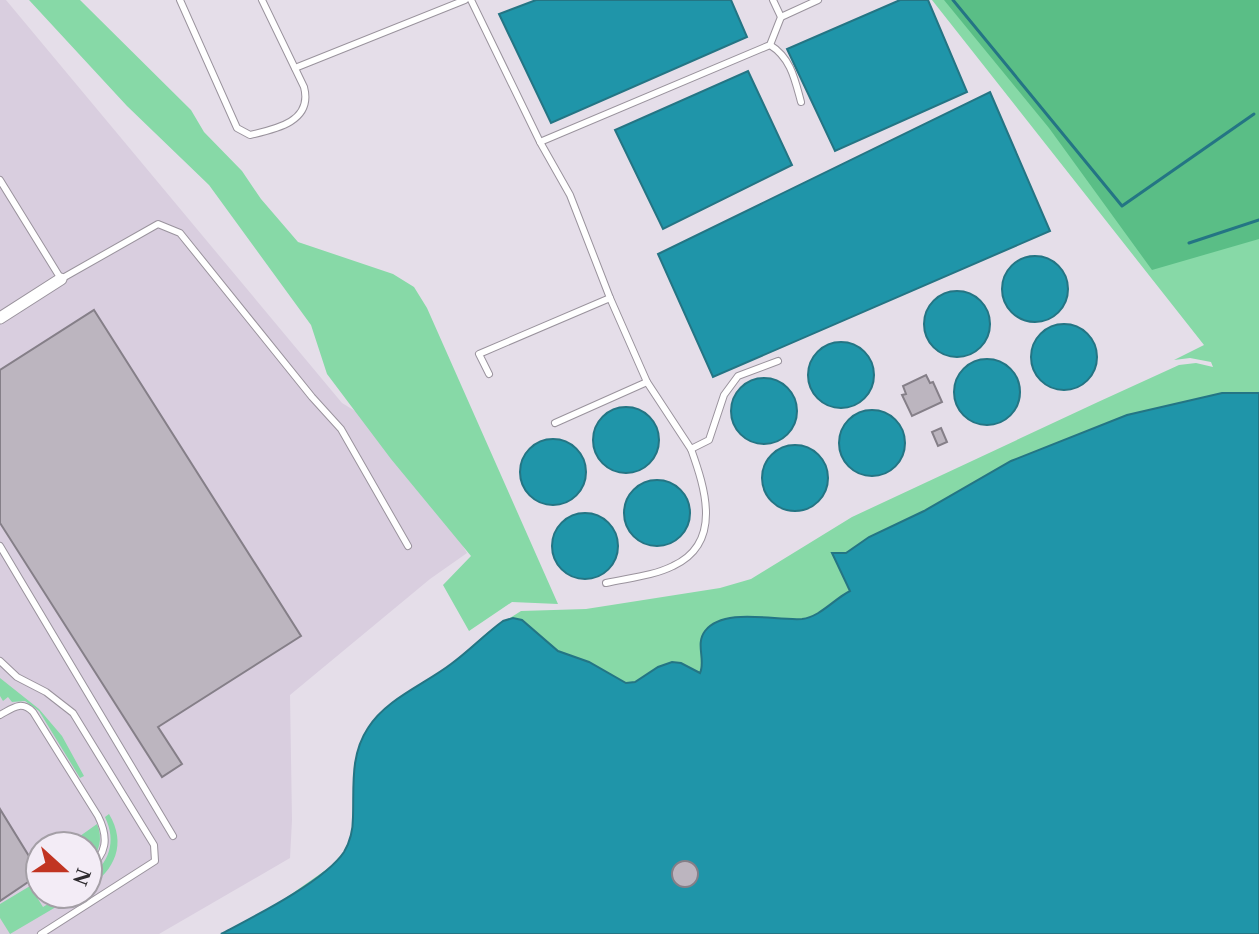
<svg xmlns="http://www.w3.org/2000/svg" width="1259" height="934" font-family="'Times New Roman',serif">
	<style>
		.built { fill: #d9cedf; fill-rule: evenodd }
		.green { fill: #87d9a7 }
		.forest { fill: #5abe86 }
		.water { fill: #1f95a9; stroke: #247584; stroke-width: 2 }
		.lines { fill: none; stroke-linecap: round; stroke-linejoin: round }
		.stream { stroke: #247584; stroke-width: 3 }
		.building { fill: #bcb5bf; stroke: #857f88; stroke-width: 2 }
		.service-casing { stroke: #9a939d; stroke-width: 8 }
		.minor-casing { stroke: #9a939d; stroke-width: 13 }
		.service { stroke: #fff; stroke-width: 6 }
		.minor { stroke: #fff; stroke-width: 11 }
	</style>
	<rect width="100%" height="100%" fill="#e5dee9"/>
	<!-- built -->
	<path class="built" d="M0,0H6L342,403L398,437L467,553L430,579L290,695L292,820L290,858L159,934H0ZM40,846H88V894H40Z"/>
	<!-- green -->
	<g class="green">
		<path d="M29,0H80L191,110L204,132L242,171L261,199L298,242L393,274L414,287L427,308L558,604L512,602L469,631L443,585L471,556L391,459L327,374L311,325L209,185L127,106Z"/>
		<path d="M932,0H1259V449L221,934L280,902L330,867L343,853L351,837L353,820L354,765L360,744L368,727L387,708L452,664L488,632L521,611L586,609L720,588L751,579L852,517L1098,402L1179,365L1196,363L1213,367L1211,362L1190,358L1174,360L1204,345Z"/>
		<path d="M0,678L39,709L62,736L84,776L80,778L39,711L25,701L12,702L8,697L3,701L0,696Z"/>
		<path d="M109,814C127,844 115,870 88,888V879C109,863 117,842 105,817Z"/>
		<path d="M97,824C103,838 100,853 88,862V846H66Z"/>
		<path d="M30,886L43,907L64,894H78L10,934L0,918V904Z"/>
	</g>
	<!-- forest -->
	<path class="forest" d="M944,0H1259V239L1152,270L1049,128Z"/>
	<!-- water -->
	<g class="water">
		<path d="M536,0H731L747,37L551,123L499,14Z"/>
		<path d="M900,0H928L967,92L835,151L787,49Z"/>
		<path d="M748,71L792,165L663,229L615,130Z"/>
		<path d="M990,92L1050,231L713,377L658,254Z"/>
		<circle cx="1035" cy="289" r="33"/>
		<circle cx="957" cy="324" r="33"/>
		<circle cx="1064" cy="357" r="33"/>
		<circle cx="841" cy="375" r="33"/>
		<circle cx="987" cy="392" r="33"/>
		<circle cx="764" cy="411" r="33"/>
		<path d="M1222,393H1259V934H221C253,917 325,881 344,852C350,842 353,829 353,817C354,786 350,755 368,728C386,699 425,684 451,664C469,651 485,634 503,621L513,618L522,620L558,651L589,662L626,683L635,682L658,667L672,662L681,663L700,673C706,660 695,644 705,631C724,607 775,621 802,619C820,617 834,599 850,591L832,553H846L869,537L924,511L1011,461L1127,415Z"/>
		<circle cx="626" cy="440" r="33"/>
		<circle cx="872" cy="443" r="33"/>
		<circle cx="553" cy="472" r="33"/>
		<circle cx="795" cy="478" r="33"/>
		<circle cx="657" cy="513" r="33"/>
		<circle cx="585" cy="546" r="33"/>
	</g>
	<g class="lines">
		<!-- stream -->
		<g class="stream">
			<path d="M953,0L1122,206L1254,114"/>
			<path d="M1189,243L1259,220"/>
		</g>
	</g>
	<!-- building -->
	<g class="building">
		<path d="M94,310L301,636L158,727L182,764L162,777L0,523V370Z"/>
		<path d="M926,375L930,383L933,382L942,402L912,416L902,395L906,394L903,386Z"/>
		<path d="M941,428L947,442L938,446L932,432Z"/>
		<path d="M0,809L40,874L0,901Z"/>
		<circle cx="685" cy="874" r="13"/>
	</g>
	<g class="lines">
		<!-- service casing -->
		<g class="service-casing">
			<g id="service">
				<path d="M180,0L237,128L250,135C277,129 313,121 304,87L262,0"/>
				<path d="M471,0L540,142L570,195L610,298L647,382L555,423"/>
				<path d="M781,17L818,0"/>
				<path d="M770,45C791,58 795,80 801,102"/>
				<path d="M295,68L465,0"/>
				<path d="M540,142L770,45L781,17L773,0"/>
				<path d="M0,180L61,279L158,224L180,233L312,397L341,429L408,546"/>
				<path d="M489,374L479,354L610,298"/>
				<path d="M647,382L691,449L709,440L724,395L738,376L778,361"/>
				<path d="M0,546L173,836"/>
				<path d="M606,583C628,578 653,576 673,566C723,543 705,488 691,449"/>
				<path d="M0,661L17,677L46,692L73,713L154,845L155,861L41,934"/>
				<path d="M0,715C13,708 21,700 33,712L98,816C109,838 107,854 88,869"/>
				<path d="M44,895L46,894"/>
			</g>
		</g>
		<!-- minor casing -->
		<g class="minor-casing">
			<path id="minor" d="M0,318L61,279"/>
		</g>
		<!-- service -->
		<use href="#service" class="service"/>
		<!-- minor -->
		<use href="#minor" class="minor"/>
	</g>
	<!-- north arrow -->
	<g transform="translate(64 870) rotate(111)"><circle r="38" fill="#f3ecf6" stroke="#a49fa6" stroke-width="2"/>
	<path d="M0-6L14 30L0 20L-14 30Z" fill="#c13422"/>
	<text y="-12" font-size="22" font-weight="bold" text-anchor="middle" fill="#2e2b2f">N</text>
	</g>
</svg>
